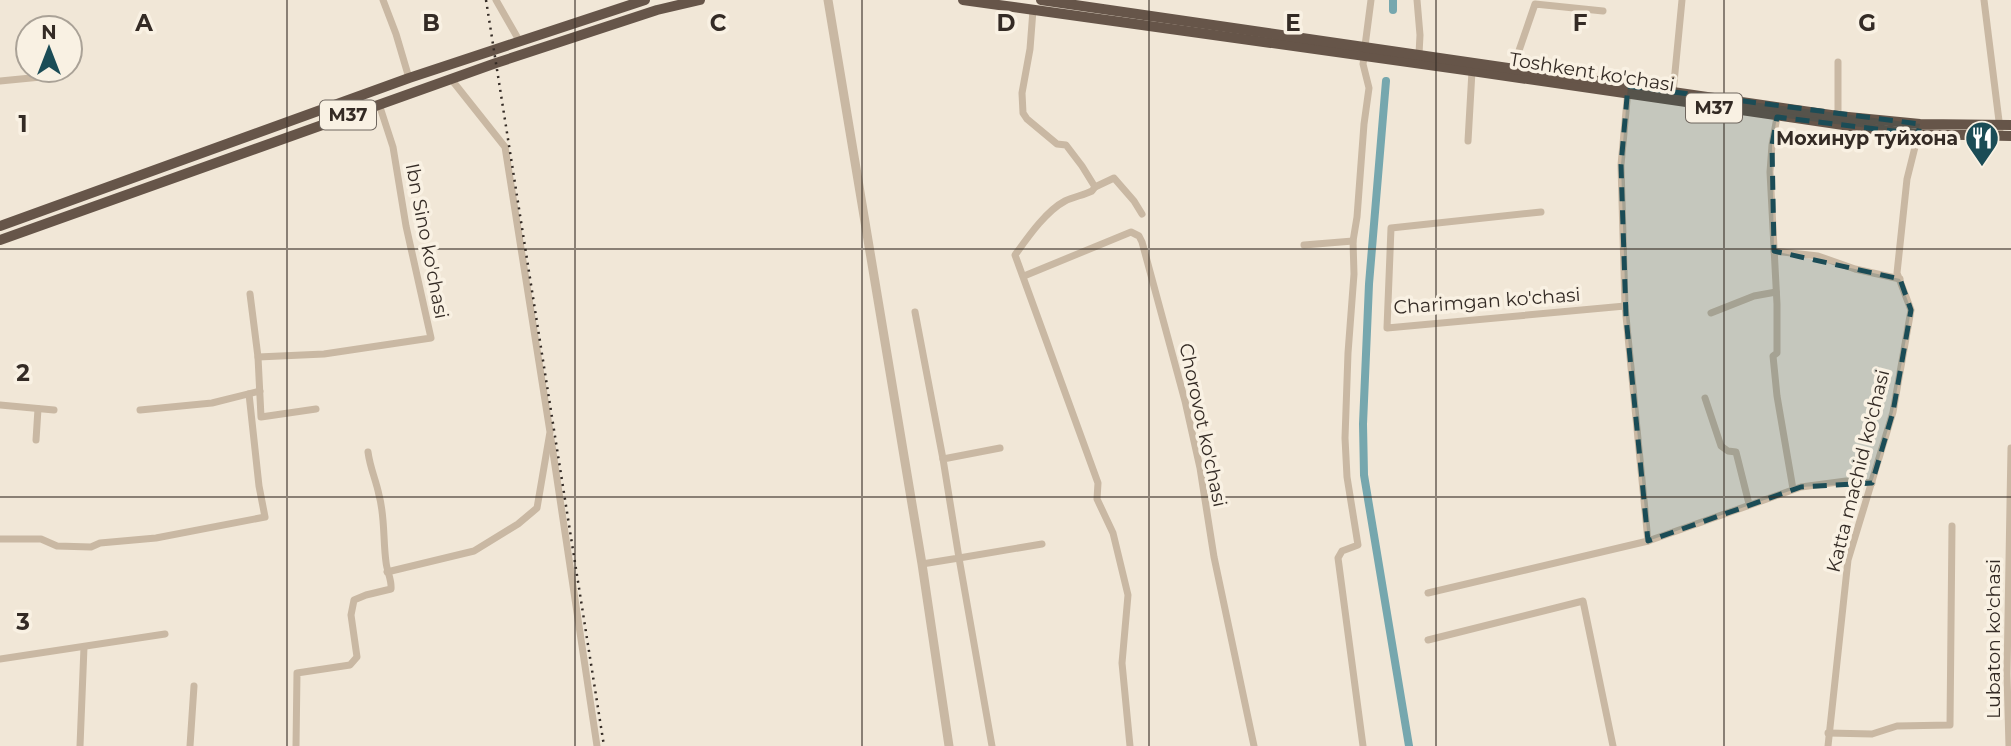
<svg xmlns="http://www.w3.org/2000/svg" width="2011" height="746" font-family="Montserrat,sans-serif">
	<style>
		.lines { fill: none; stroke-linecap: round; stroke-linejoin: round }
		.canal { stroke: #76a7ae; stroke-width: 8 }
		.minor { stroke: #c9b8a3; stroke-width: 7 }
		.tertiary { stroke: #c9b8a3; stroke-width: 9 }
		.trunk { stroke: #665549; stroke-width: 10 }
		.rail { stroke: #342b25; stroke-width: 2.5; stroke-dasharray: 2 5; stroke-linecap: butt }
		.marked { fill: #1b4c56; fill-opacity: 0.2; stroke: #1b4c56; stroke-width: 5; stroke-dasharray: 14 9; stroke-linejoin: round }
		.grid { fill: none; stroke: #342b25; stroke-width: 2; stroke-opacity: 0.55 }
		.labels { text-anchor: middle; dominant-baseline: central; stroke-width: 7; stroke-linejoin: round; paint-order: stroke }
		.shield { fill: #f9f1e3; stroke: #6f665e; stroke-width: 2 }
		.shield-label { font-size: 18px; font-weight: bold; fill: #342b25 }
		.street-label { font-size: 19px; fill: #342b25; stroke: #f9f1e3 }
		.poi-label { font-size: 19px; font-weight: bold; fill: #342b25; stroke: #f9f1e3; text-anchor: end }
		.grid-label { font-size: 23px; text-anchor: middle; font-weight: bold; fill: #342b25; stroke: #f9f1e3; stroke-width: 7; stroke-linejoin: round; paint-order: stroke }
	</style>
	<rect width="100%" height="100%" fill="#f1e7d7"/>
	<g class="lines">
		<!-- canal -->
		<g class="canal">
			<path d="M1393,10V0"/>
			<path d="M1386,81L1369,284L1363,424L1364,475L1409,746"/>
		</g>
		<!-- minor -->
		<g class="minor">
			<path d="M383,0L396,34L409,78"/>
			<path d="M496,0L520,42"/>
			<path d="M1417,0L1420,35L1419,54"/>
			<path d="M1984,0L2000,129"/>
			<path d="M1033,10L1030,49L1022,93L1023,113L1027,119L1057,144L1066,145L1082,166L1095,187L1092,191C1084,195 1073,197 1065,201C1046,211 1028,237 1015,255L1098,483L1097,499L1113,533L1128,595L1122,663L1130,746"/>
			<path d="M1365,46L1371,0"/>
			<path d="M1838,62V116"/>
			<path d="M1513,68L1535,4L1603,11"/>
			<path d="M0,81L41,77"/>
			<path d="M1628,90L1621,165L1625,306L1648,541"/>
			<path d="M1673,93L1682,0"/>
			<path d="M1777,117L1772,145L1770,172L1777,304V353L1773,356L1777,396L1793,489"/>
			<path d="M1468,141L1472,71"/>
			<path d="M1095,187L1114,178L1134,201L1142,214"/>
			<path d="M1541,212L1391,228L1387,328L1625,306"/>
			<path d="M1304,245L1353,241"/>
			<path d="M1774,251L1818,256L1855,269L1900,279"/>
			<path d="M1024,276L1131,232L1139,236L1142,242L1185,401L1200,468L1214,557L1254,746"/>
			<path d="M250,294L258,357L261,417L316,409"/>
			<path d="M915,312L943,459"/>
			<path d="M1711,313L1754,296L1776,292"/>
			<path d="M258,357L324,354L431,338L406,226L393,147L379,104"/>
			<path d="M1705,398L1721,446L1728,451L1736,452L1749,504"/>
			<path d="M0,405L54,410"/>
			<path d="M140,410L212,403L260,391"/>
			<path d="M551,439L597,746"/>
			<path d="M36,440L38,409"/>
			<path d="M0,539H41L57,546L91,547L100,543L156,538L265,517L259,486L249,394"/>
			<path d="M922,564L959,558L943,459L1000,448"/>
			<path d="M387,572L474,551L518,524L537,508L550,432L505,147L451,79"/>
			<path d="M1428,593L1648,541L1801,487L1846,481L1872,483"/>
			<path d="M1428,640L1583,601L1613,746"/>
			<path d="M0,659L165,634"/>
			<path d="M1828,733L1872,734L1897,726L1950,725L1952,526"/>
			<path d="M80,746L84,647"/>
			<path d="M190,746L194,686"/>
			<path d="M296,746L297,673L350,665L357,657L351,615L354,600L366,595L391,589C392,580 387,572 386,562C383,541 385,516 379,495C376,480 370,468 368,452"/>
			<path d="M992,746L959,558L1042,544"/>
			<path d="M1363,746L1338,558L1342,551L1358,545L1347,477L1345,438L1348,353L1354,274L1353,241L1357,217L1364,124L1369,88L1363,64L1364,57"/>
			<path d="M1828,746L1848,560L1893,412L1911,310L1897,273L1907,179L1919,131"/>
			<path d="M2009,746L2007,674L2011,448"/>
		</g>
		<!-- tertiary -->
		<path class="tertiary" d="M828,0L922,564L949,746"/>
		<!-- trunk -->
		<g class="trunk">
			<path d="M963,0L1472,71L1857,127L1918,134L2011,136"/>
			<path d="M1041,0L1838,116L1920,124L2011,125"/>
			<path d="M0,226L409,78L645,0"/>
			<path d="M0,240L496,63L657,10L700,0"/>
		</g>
		<!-- rail -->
		<path class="rail" d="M486,0L604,746"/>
	</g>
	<!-- marked area -->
	<path class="marked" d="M1628,86L1920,124L1918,134L1777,117L1772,145L1774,251L1900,279L1911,310L1893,412L1872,483L1801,487L1648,541L1626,317L1621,165Z"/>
	<!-- grid -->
	<path class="grid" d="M287,0V746M575,0V746M862,0V746M1149,0V746M1436,0V746M1724,0V746M0,249H2011M0,497H2011"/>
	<!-- icons -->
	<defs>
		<g id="restaurant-pin" transform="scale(1.75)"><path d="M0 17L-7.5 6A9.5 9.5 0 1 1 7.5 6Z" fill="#1b4c56" stroke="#f9f1e3"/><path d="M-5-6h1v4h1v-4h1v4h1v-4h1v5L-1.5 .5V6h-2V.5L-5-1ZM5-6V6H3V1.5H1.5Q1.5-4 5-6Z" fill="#fff"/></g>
	</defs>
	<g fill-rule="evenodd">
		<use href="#restaurant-pin" x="1982" y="138"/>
	</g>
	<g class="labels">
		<!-- shield labels -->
		<g class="shield">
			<rect x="1686" y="93.5" width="56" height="29" rx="5"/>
			<rect x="320" y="100.5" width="56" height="29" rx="5"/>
		</g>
		<g class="shield-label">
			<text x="1714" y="108">M37</text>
			<text x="348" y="115">M37</text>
		</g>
		<!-- street labels -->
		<g class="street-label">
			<text transform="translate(1592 72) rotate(9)">Toshkent ko'chasi</text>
			<text transform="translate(427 241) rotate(79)">Ibn Sino ko'chasi</text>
			<text transform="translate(1487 301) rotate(-4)">Charimgan ko'chasi</text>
			<text transform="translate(1203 425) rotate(78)">Chorovot ko'chasi</text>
			<text transform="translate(1858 471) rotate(-76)">Katta machid ko'chasi</text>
			<text transform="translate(1993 639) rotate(-90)">Lubaton ko'chasi</text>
		</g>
		<!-- poi labels -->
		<g class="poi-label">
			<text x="1958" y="138">Мохинур туйхона</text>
		</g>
	</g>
	<g class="grid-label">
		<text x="144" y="31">A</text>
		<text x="431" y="31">B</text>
		<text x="718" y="31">C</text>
		<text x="1006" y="31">D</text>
		<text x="1293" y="31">E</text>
		<text x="1580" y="31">F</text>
		<text x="1867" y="31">G</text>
		<text x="23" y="132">1</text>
		<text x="23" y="381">2</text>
		<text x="23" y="630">3</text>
	</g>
	<!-- north arrow -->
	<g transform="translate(49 49)"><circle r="33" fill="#f9f1e3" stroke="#aaa297" stroke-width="2"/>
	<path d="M0-5L12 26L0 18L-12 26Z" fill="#1b4c56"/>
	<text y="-10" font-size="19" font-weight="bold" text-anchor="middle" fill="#342b25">N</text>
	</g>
</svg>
